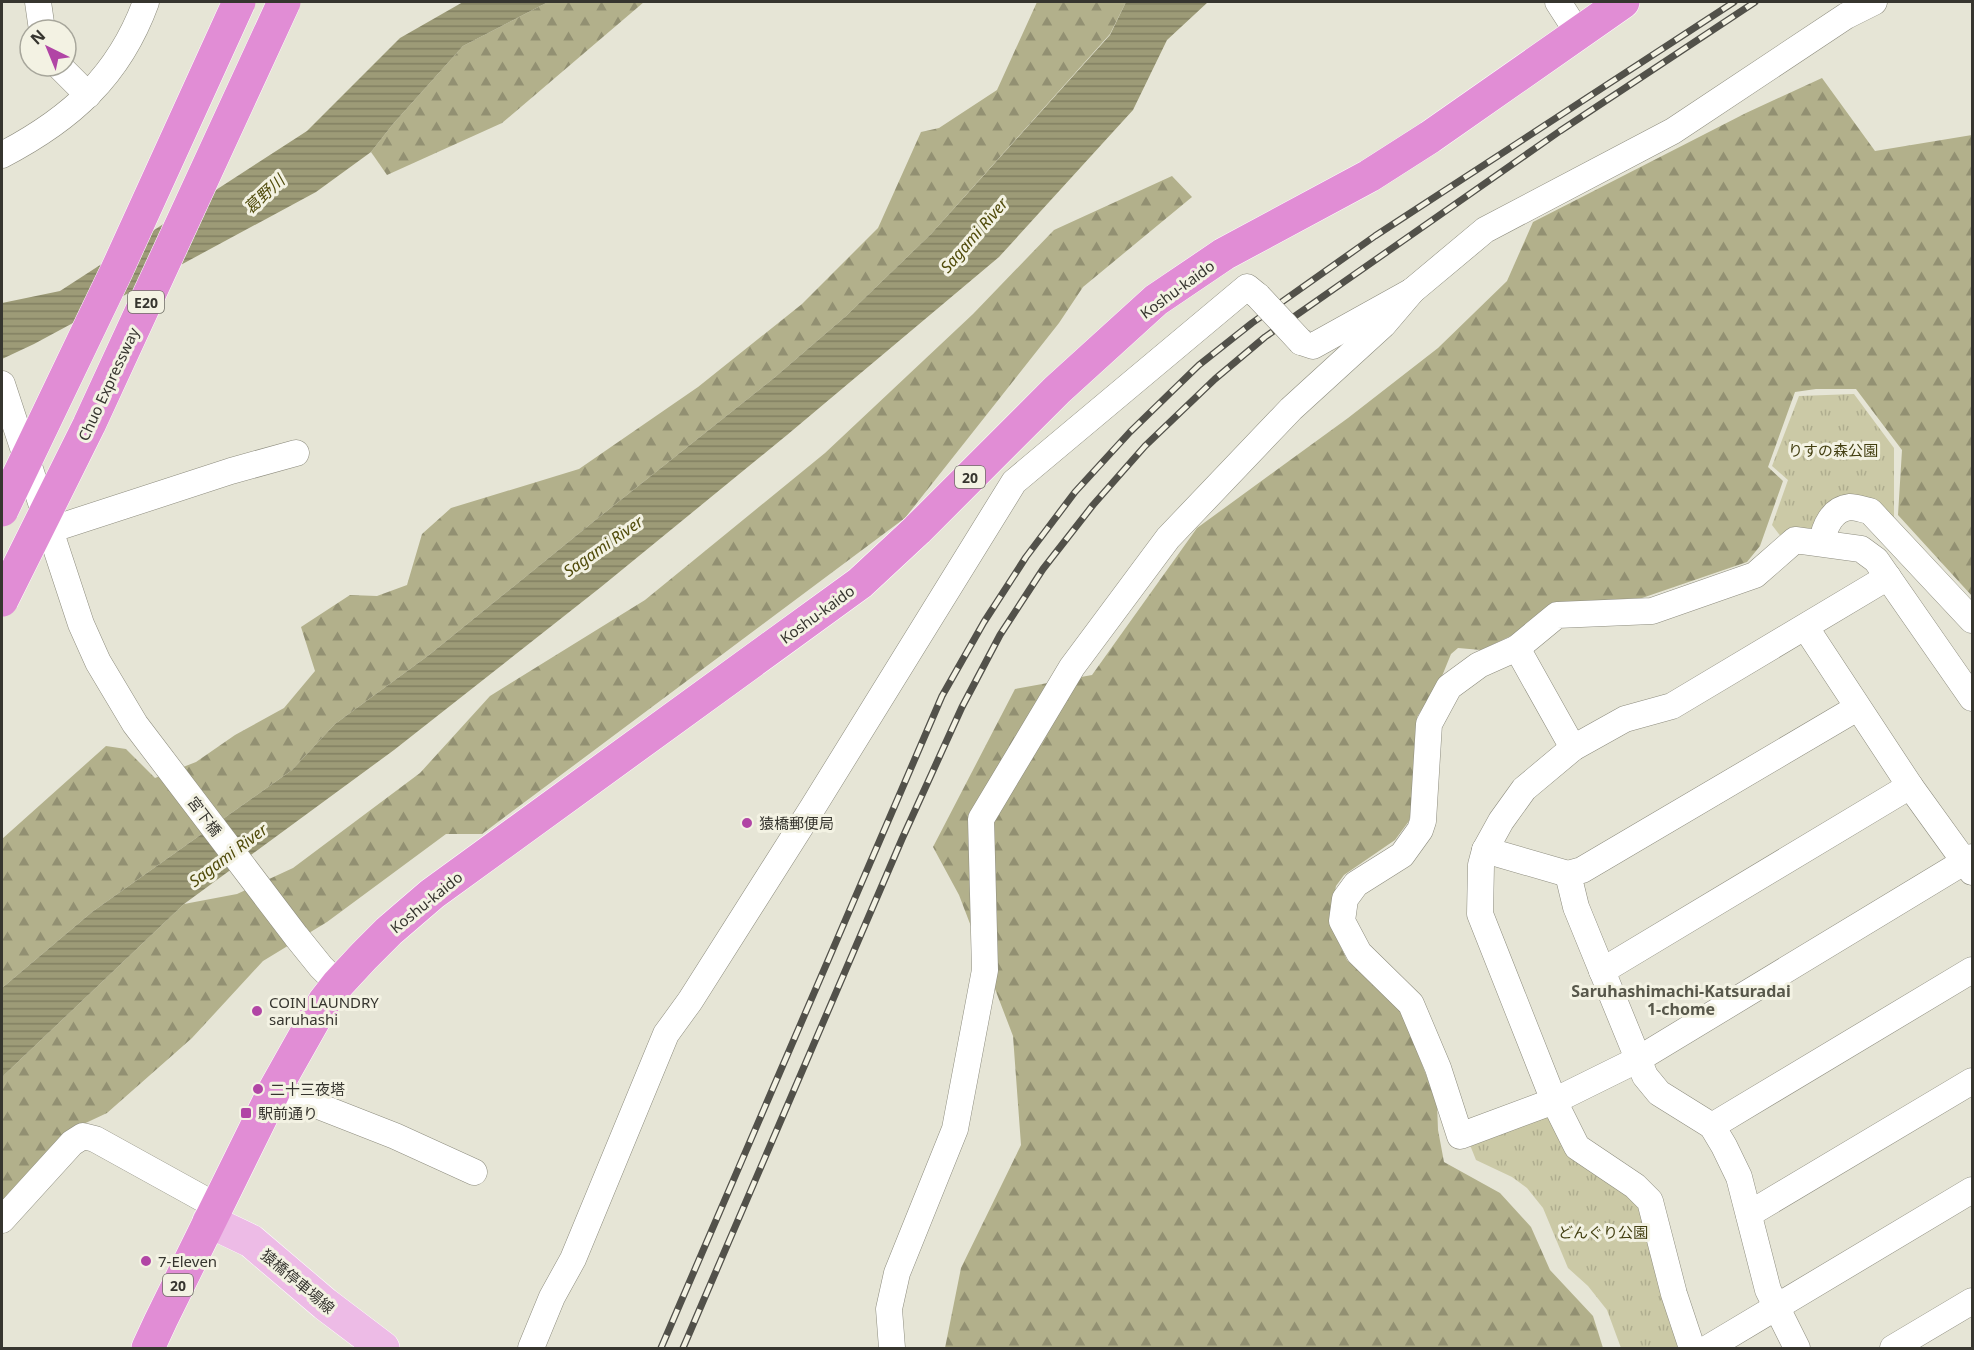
<svg xmlns="http://www.w3.org/2000/svg" width="1974" height="1350" font-family="'Noto Sans','Noto Sans JP',sans-serif">
	<style>
		.forest { fill: url(#forest-firs) }
		.park { fill: url(#park-tufts) }
		.water { fill: url(#water-rules) }
		.lines { fill: none; stroke-linecap: round; stroke-linejoin: round }
		.minor-casing { stroke: #8d8c7e; stroke-width: 27 }
		.major-casing { stroke: #fff; stroke-width: 34 }
		.highway-casing { stroke: #fff; stroke-width: 34 }
		.minor { stroke: #fff; stroke-width: 26 }
		.major { stroke: #edbbe6; stroke-width: 33 }
		.highway { stroke: #e18dd5; stroke-width: 33 }
		.rail-casing { stroke: #52514a; stroke-width: 7 }
		.rail { stroke: #f3f2e3; stroke-width: 4.5; stroke-dasharray: 14; stroke-linecap: butt }
		.minor-bridge-casing { stroke: #8d8c7e; stroke-width: 27; stroke-linecap: butt }
		.highway-bridge-casing { stroke: #fff; stroke-width: 34; stroke-linecap: butt }
		.minor-bridge { stroke: #fff; stroke-width: 26 }
		.highway-bridge { stroke: #e18dd5; stroke-width: 33 }
		.poi-dot { fill: #b145a5; stroke: #f3f2e3; stroke-width: 2 }
		.labels { text-anchor: middle; dominant-baseline: central; stroke-width: 6; stroke-linejoin: round; paint-order: stroke }
		.shield { fill: #f3f2e3; stroke: #6f6e65; stroke-width: 1.5 }
		.shield-label { font-size: 14px; font-weight: bold; fill: #36352f }
		.street-label { font-size: 15px; fill: #36352f; stroke: #f3f2e3 }
		.park-label { font-size: 15px; fill: #433f11; stroke: #f3f2e3 }
		.poi-label { font-size: 15px; fill: #36352f; stroke: #f3f2e3; text-anchor: start }
		.water-label { font-size: 16px; font-style: italic; fill: #514c0c; stroke: #f3f2e3 }
		.neighbourhood-label { font-size: 16px; font-weight: bold; fill: #58584b; stroke: #f3f2e3 }
	</style>
	<defs>
		<pattern id="forest-firs" width="22" height="20" patternUnits="userSpaceOnUse" patternTransform="scale(1.5)"><rect width="22" height="20" fill="#b2b08b"/><path d="M5 1l3.5 6h-7zM16 11l3.5 6h-7z" fill="#929072"/></pattern>
		<pattern id="park-tufts" width="24" height="20" patternUnits="userSpaceOnUse" patternTransform="scale(1.5)"><rect width="24" height="20" fill="#cbc9a6"/><path d="M3 7l-1-3M5 7V3M7 7l1-3M15 17l-1-3M17 17v-4M19 17l1-3" fill="none" stroke="#afad8f"/></pattern>
		<pattern id="water-rules" width="6" height="5" patternUnits="userSpaceOnUse" patternTransform="scale(1.5)"><rect width="6" height="5" fill="#9d9b77"/><path d="M0 2.5h6" fill="none" stroke="#817f62"/></pattern>
	</defs>
	<rect width="100%" height="100%" fill="#e6e5d6"/>
	<!-- forest -->
	<g class="forest">
		<path d="M548,2H644L502,123L387,175L371,152L393,124L463,46Z"/>
		<path d="M1037,2H1126L1110,34L931,234L846,316L774,378L593,522L429,655L335,724L292,770L92,912L2,988V839L106,746L126,749L155,778L196,762L235,735L284,708L315,671L301,627L350,595L377,596L407,585L422,534L451,508L579,469L698,387L802,304L878,228L921,132L939,128L997,90Z"/>
		<path d="M1822,78L1875,151L1972,135V596L1898,515L1902,450L1856,389H1816L1795,392L1768,467L1783,481L1760,546L1747,562L1642,598L1551,603L1517,633L1481,650L1458,648L1451,654L1440,681L1417,717L1414,801L1409,821L1395,840L1344,875L1336,886L1329,922L1347,960L1401,1010L1437,1103L1438,1130L1444,1162L1500,1193L1531,1227L1550,1270L1593,1316L1603,1348H945L961,1268L1021,1145L1013,1036L959,895L933,847L1015,689L1092,675L1197,528L1348,418L1438,348L1507,281L1533,222L1746,113Z"/>
		<path d="M1172,176L1192,197L1083,287L1059,323L905,518L482,834H446L327,922L263,961L192,1038L107,1113L75,1128L2,1214V1077L184,904L237,894L293,868L420,773L490,696L645,600L825,453L973,314L1054,230Z"/>
	</g>
	<!-- park -->
	<g class="park">
		<path d="M1854,394L1894,448V526L1874,506L1815,528H1795L1782,538L1772,525L1788,480L1772,466L1799,396Z"/>
		<path d="M1549,1117L1638,1198L1684,1348H1621L1607,1310L1588,1286L1568,1268L1543,1208L1527,1188L1512,1177L1476,1160L1468,1140Z"/>
	</g>
	<!-- water -->
	<g class="water">
		<path d="M463,2H548L463,46L393,124L371,152L316,192L34,344L2,359V303L60,291L307,131L400,38Z"/>
		<path d="M1126,2H1208L1167,40L1133,110L999,257L787,435L601,587L394,750L184,904L2,1077V988L92,912L292,770L335,724L429,655L593,522L774,378L846,316L931,234L1110,35Z"/>
	</g>
	<g class="lines">
		<!-- minor casing -->
		<g class="minor-casing">
			<g id="minor">
				<path d="M38,2L42,30"/>
				<path d="M1558,2L1578,33"/>
				<path d="M59,66L88,95"/>
				<path d="M2,155C71,119 119,76 146,2"/>
				<path d="M1301,342L1313,346L1412,291L1485,230L1673,131L1846,16L1874,2"/>
				<path d="M2,384L81,624L98,662L135,724L296,936L321,967L338,984"/>
				<path d="M50,530L231,471L296,453"/>
				<path d="M1822,543C1824,527 1832,509 1850,507C1856,507 1864,510 1870,511L1972,620"/>
				<path d="M1806,628L1910,786L1972,872"/>
				<path d="M1517,648L1573,748"/>
				<path d="M1972,698L1876,560L1861,549L1795,540L1755,575L1652,611L1557,615L1517,648L1479,665L1449,687L1429,724L1423,821L1420,830L1402,855L1356,884L1345,899L1342,921L1359,953L1411,1004L1438,1068L1460,1136L1554,1101L1637,1060L1972,857"/>
				<path d="M1485,850L1568,874"/>
				<path d="M1602,971L1910,786"/>
				<path d="M275,1089L395,1136L474,1172"/>
				<path d="M1712,1126L1972,970"/>
				<path d="M1749,1214L1972,1081"/>
				<path d="M2,1220L72,1143L83,1136L95,1139L209,1202"/>
				<path d="M531,1348L552,1297L573,1259L666,1034L690,1001L813,807L1014,482L1247,287L1258,296"/>
				<path d="M892,1348L889,1309L897,1273L955,1129L985,970L981,819L1072,667L1168,538L1291,409L1383,325L1412,291"/>
				<path d="M1692,1348L1674,1294L1650,1201L1635,1186L1577,1147L1554,1101L1480,914L1481,865L1485,850L1501,821L1524,789L1573,748L1625,719L1672,706L1888,577"/>
				<path d="M1708,1348L1972,1190"/>
				<path d="M1797,1348L1768,1290L1739,1177L1724,1146L1712,1126L1659,1093L1645,1076L1576,907L1568,874L1582,870L1857,708"/>
				<path d="M1893,1348L1972,1301"/>
			</g>
		</g>
		<!-- major casing -->
		<g class="major-casing">
			<path id="major" d="M209,1221L251,1241L325,1304L383,1348"/>
		</g>
		<!-- highway casing -->
		<g class="highway-casing">
			<path id="highway" d="M148,1348L161,1320L275,1089L324,1002L338,984L364,956L389,931L432,894L860,583L917,530L1057,390L1156,300L1224,254L1369,176L1430,137L1623,2"/>
		</g>
		<!-- minor -->
		<use href="#minor" class="minor"/>
		<!-- major -->
		<use href="#major" class="major"/>
		<!-- highway -->
		<use href="#highway" class="highway"/>
		<!-- rail casing -->
		<g class="rail-casing">
			<g id="rail">
				<path d="M661,1348L942,696L984,622L1026,557L1075,492L1130,432L1199,365L1252,323L1375,236L1734,2"/>
				<path d="M683,1348L902,839L962,707L1000,635L1043,569L1093,505L1145,446L1215,379L1265,337L1560,131L1755,2"/>
			</g>
		</g>
		<!-- rail -->
		<use href="#rail" class="rail"/>
		<!-- minor-bridge casing -->
		<g class="minor-bridge-casing">
			<path id="minor-bridge" d="M1258,296L1301,342"/>
		</g>
		<!-- highway-bridge casing -->
		<g class="highway-bridge-casing">
			<g id="highway-bridge">
				<path d="M2,510L116,272L239,2"/>
				<path d="M2,600L89,425L284,2"/>
			</g>
		</g>
		<!-- minor-bridge -->
		<use href="#minor-bridge" class="minor-bridge"/>
		<!-- highway-bridge -->
		<use href="#highway-bridge" class="highway-bridge"/>
	</g>
	<!-- markers -->
	<g class="poi-dot">
		<circle cx="747" cy="823" r="6"/>
		<circle cx="257" cy="1011" r="6"/>
		<circle cx="258" cy="1089" r="6"/>
		<rect x="240" y="1107" width="12" height="12" rx="3"/>
		<circle cx="146" cy="1261" r="6"/>
	</g>
	<g class="labels">
		<!-- shield labels -->
		<g class="shield">
			<rect x="128" y="291" width="36" height="22" rx="4.5"/>
			<rect x="955" y="466" width="30" height="22" rx="4.5"/>
			<rect x="163" y="1274" width="30" height="22" rx="4.5"/>
		</g>
		<g class="shield-label">
			<text x="146" y="302">E20</text>
			<text x="970" y="477">20</text>
			<text x="178" y="1285">20</text>
		</g>
		<!-- street labels -->
		<g class="street-label">
			<text transform="translate(1177 289) rotate(-36)">Koshu-kaido</text>
			<text transform="translate(108 384) rotate(-65)">Chuo Expressway</text>
			<text transform="translate(817 614) rotate(-36)">Koshu-kaido</text>
			<text transform="translate(205 816) rotate(53)">宮下橋</text>
			<text transform="translate(426 902) rotate(-39)">Koshu-kaido</text>
			<text transform="translate(298 1281) rotate(40)">猿橋停車場線</text>
		</g>
		<!-- park labels -->
		<g class="park-label">
			<text x="1833" y="450">りすの森公園</text>
			<text x="1603" y="1232">どんぐり公園</text>
		</g>
		<!-- poi labels -->
		<g class="poi-label">
			<text x="759" y="823">猿橋郵便局</text>
			<text x="269" y="1002">COIN LAUNDRY<tspan x="269" dy="17">saruhashi</tspan></text>
			<text x="270" y="1089">二十三夜塔</text>
			<text x="258" y="1113">駅前通り</text>
			<text x="158" y="1261">7-Eleven</text>
		</g>
		<!-- water labels -->
		<g class="water-label">
			<text transform="translate(264 194) rotate(-43)">葛野川</text>
			<text transform="translate(974 235) rotate(-49)">Sagami River</text>
			<text transform="translate(603 546) rotate(-35)">Sagami River</text>
			<text transform="translate(228 855) rotate(-37)">Sagami River</text>
		</g>
		<!-- neighbourhood labels -->
		<g class="neighbourhood-label">
			<text x="1681" y="991">Saruhashimachi-Katsuradai<tspan x="1681" dy="18">1-chome</tspan></text>
		</g>
	</g>
	<!-- border -->
	<rect width="1974" height="1350" fill="none" stroke="#36352f" stroke-width="6"/>
	<!-- north arrow -->
	<g transform="translate(48 48) rotate(317)"><circle r="28" fill="#f3f2e3" stroke="#a7a69b" stroke-width="1.5"/>
	<path d="M0-4.5L10 22L0 15L-10 22Z" fill="#b145a5"/>
	<text y="-9" font-size="16" font-weight="bold" text-anchor="middle" fill="#36352f">N</text>
	</g>
</svg>
